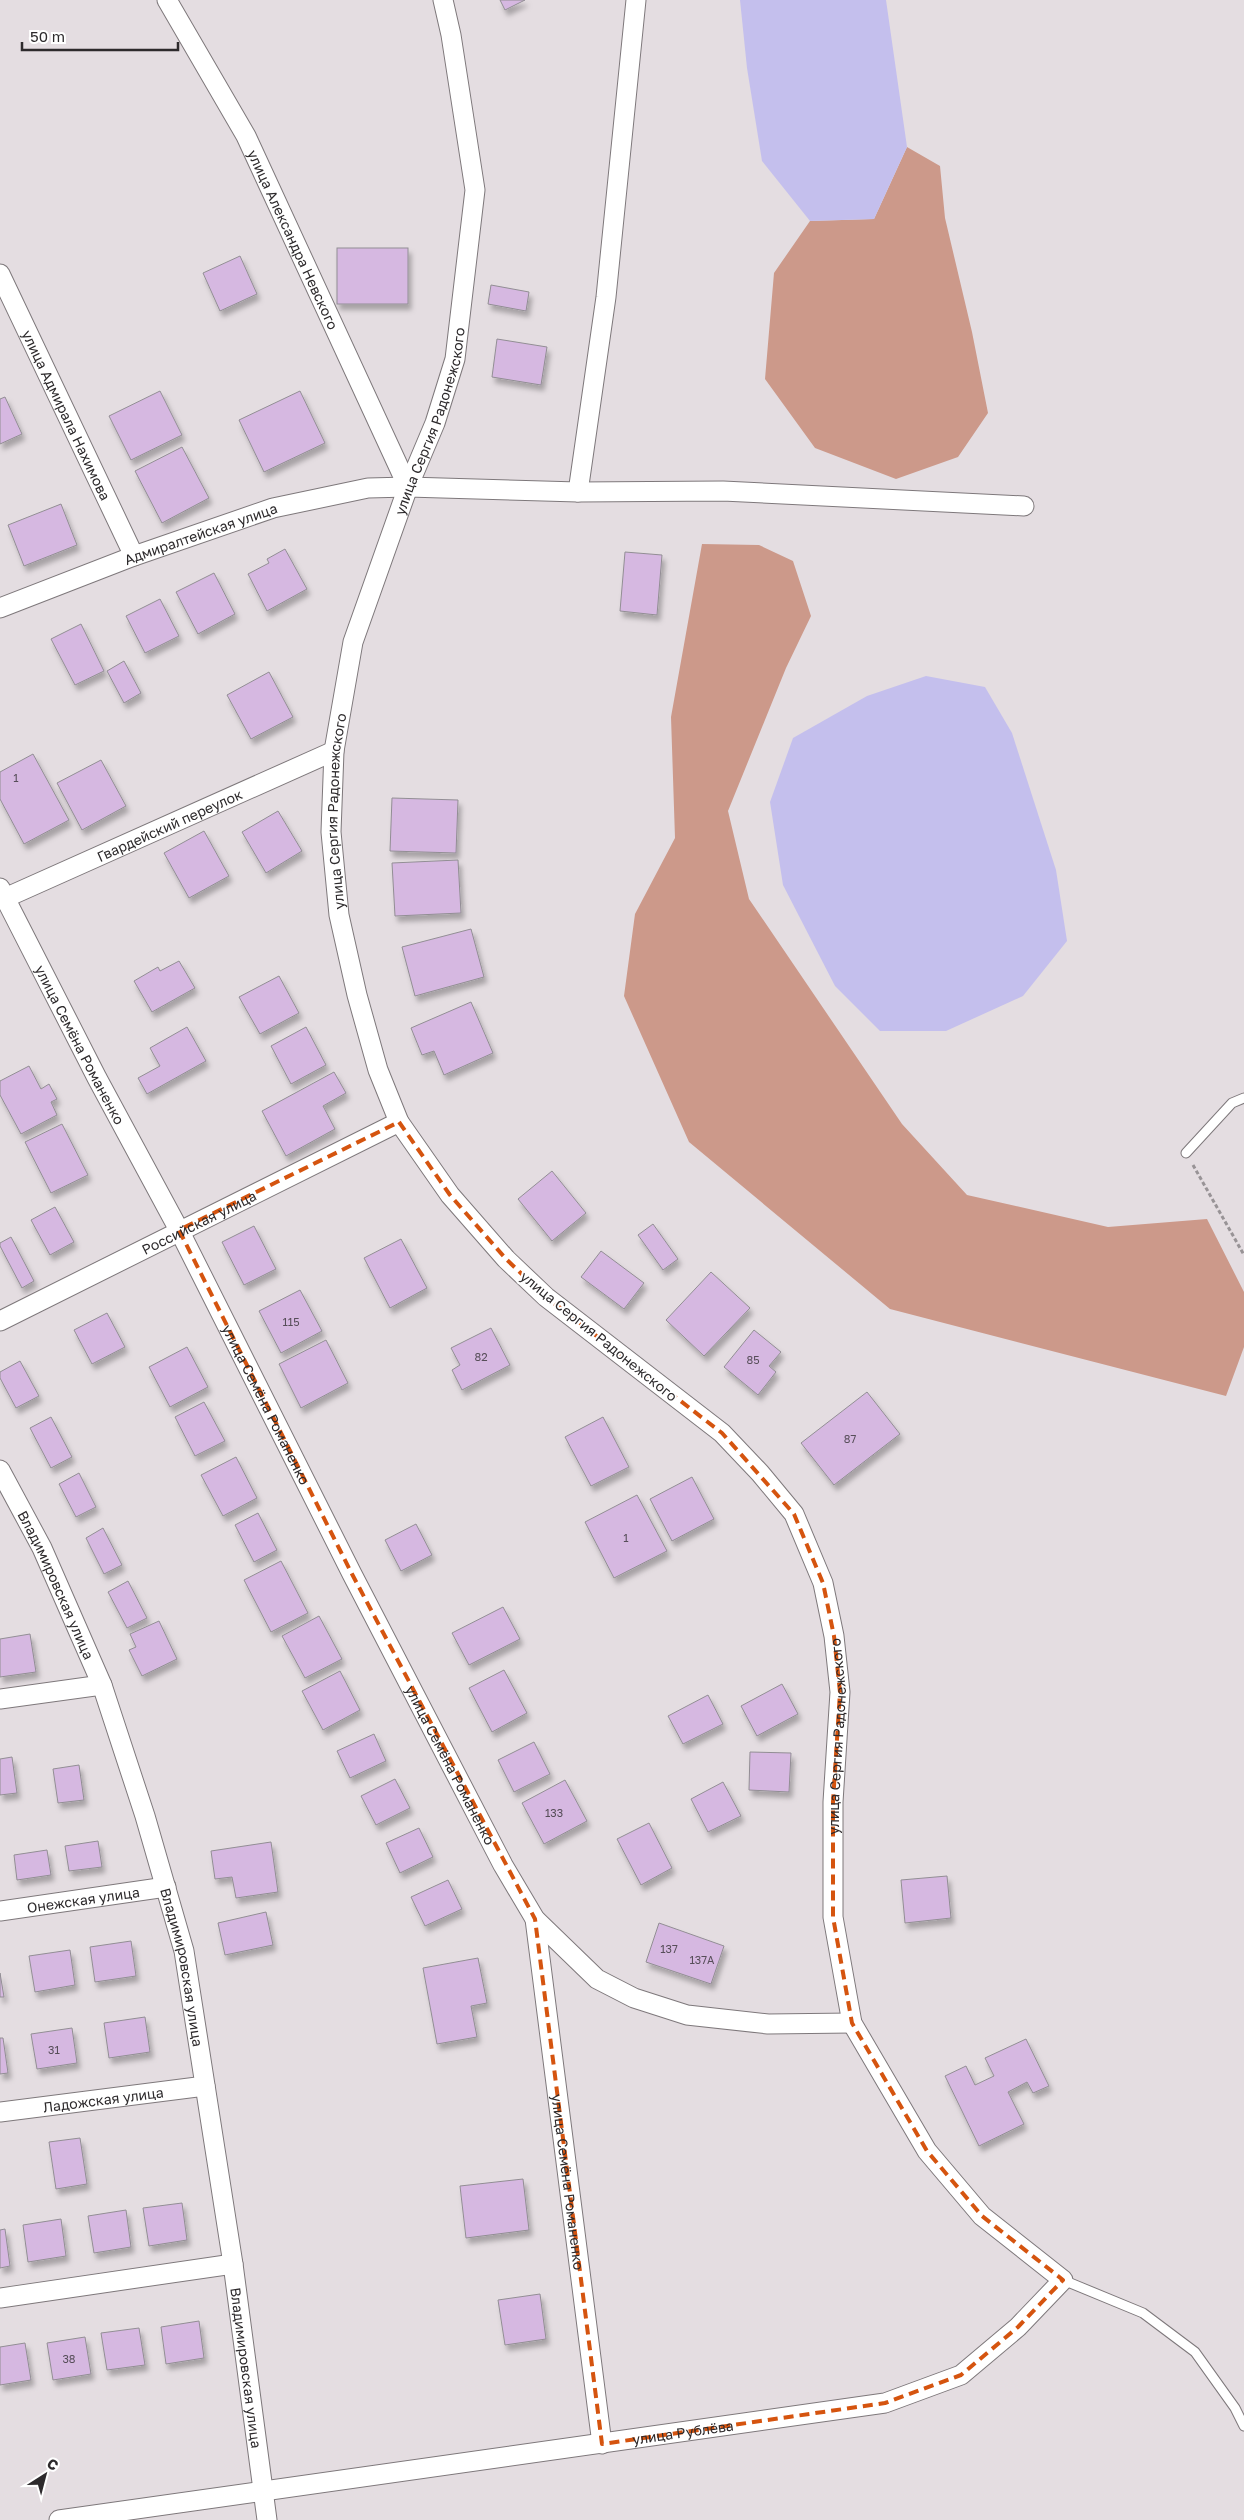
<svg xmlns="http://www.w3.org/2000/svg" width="1244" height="2520" font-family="'Golos Text',sans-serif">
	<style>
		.forest { fill: #cc998a }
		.water { fill: #c4bfed }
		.building { fill: #d6b8e1; stroke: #928e94; filter: url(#shadow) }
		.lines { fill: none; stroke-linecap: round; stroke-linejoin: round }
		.service-casing { stroke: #7e787b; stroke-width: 11 }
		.minor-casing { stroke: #7e787b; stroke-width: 21 }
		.path { stroke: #989396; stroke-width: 3; stroke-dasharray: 4 2.5; stroke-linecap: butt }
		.service { stroke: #fff; stroke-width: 9 }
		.minor { stroke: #fff; stroke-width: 19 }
		.marked { fill: none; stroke: #d5540f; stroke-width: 4; stroke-dasharray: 10 6; stroke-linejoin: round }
		.labels { text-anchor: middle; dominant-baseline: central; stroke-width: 4; stroke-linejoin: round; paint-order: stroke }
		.number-label { font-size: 11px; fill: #574e59 }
		.street-label { font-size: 14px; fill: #2d2a2c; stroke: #fff }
	</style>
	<defs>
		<filter id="shadow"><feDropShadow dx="3" dy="5.5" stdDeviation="2.5" flood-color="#0004"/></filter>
	</defs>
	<rect width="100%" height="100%" fill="#e4dde1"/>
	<!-- forest -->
	<g class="forest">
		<path d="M907,147L940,166L945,218L972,332L988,413L958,457L896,479L815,448L765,379L774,273L810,221L874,219Z"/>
		<path d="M702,544L759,545L793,561L811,616L786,668L728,811L749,899L902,1124L967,1195L1108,1227L1207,1219L1244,1292V1347L1226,1396L890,1309L689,1142L624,996L635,914L675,838L671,717Z"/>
	</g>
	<!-- water -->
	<g class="water">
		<path d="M740,0H886L907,147L874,219L810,221L762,161L747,68Z"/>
		<path d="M926,676L985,687L1012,733L1056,870L1067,941L1023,996L946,1031H880L835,986L783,885L770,802L793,738L867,696Z"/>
	</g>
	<!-- building -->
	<g class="building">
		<path d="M500,0H525L505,10Z"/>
		<rect x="337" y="248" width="71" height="56"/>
		<path d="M240,256L257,294L220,311L203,273Z"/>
		<path d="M491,285L529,292L526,311L488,304Z"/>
		<path d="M497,339L547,347L541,385L492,377Z"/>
		<path d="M160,391L182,435L131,460L109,416Z"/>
		<path d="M300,391L325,443L264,472L239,420Z"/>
		<path d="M5,397L22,434L0,444V399Z"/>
		<path d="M182,447L209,498L162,523L135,471Z"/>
		<path d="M61,504L77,545L24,566L8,525Z"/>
		<path d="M285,549L307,589L267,611L248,574L269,563L267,559Z"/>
		<path d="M625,552L662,555L657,615L620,611Z"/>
		<path d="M214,573L235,614L198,634L176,592Z"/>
		<path d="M160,599L179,636L145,653L126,616Z"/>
		<path d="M81,624L104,671L75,685L51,639Z"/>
		<path d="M124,661L141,693L124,703L107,671Z"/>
		<path d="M269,672L293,717L251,739L227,695Z"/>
		<path d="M33,754L69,820L24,844L0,799V772Z"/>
		<path d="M101,760L126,806L82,830L57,783Z"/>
		<path d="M392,798L458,800L456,853L390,851Z"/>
		<path d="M278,811L302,851L266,873L242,832Z"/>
		<path d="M204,831L229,876L189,898L164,853Z"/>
		<path d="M458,860L461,913L395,916L392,863Z"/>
		<path d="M471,929L484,977L415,996L402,947Z"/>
		<path d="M179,961L195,988L152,1012L134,981L158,967L160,971Z"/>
		<path d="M279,976L299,1013L260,1034L239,997Z"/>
		<path d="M471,1002L493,1053L444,1075L434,1051L422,1055L411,1028Z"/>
		<path d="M187,1027L206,1061L147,1094L138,1078L160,1066L150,1048Z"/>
		<path d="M306,1027L326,1065L291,1084L271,1046Z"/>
		<path d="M29,1066L41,1089L49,1084L57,1099L51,1102L57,1115L21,1134L0,1095V1081Z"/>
		<path d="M334,1072L346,1093L323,1106L335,1129L286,1156L262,1111Z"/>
		<path d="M62,1124L88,1175L51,1193L25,1142Z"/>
		<path d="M552,1171L586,1213L552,1241L518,1199Z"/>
		<path d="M55,1207L74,1242L50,1255L31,1220Z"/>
		<path d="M653,1224L678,1259L663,1270L638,1235Z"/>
		<path d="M254,1226L276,1269L244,1285L222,1242Z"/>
		<path d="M11,1237L34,1281L22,1288L0,1246V1243Z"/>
		<path d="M401,1239L427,1288L390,1308L364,1258Z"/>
		<path d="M601,1251L644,1283L624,1309L581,1277Z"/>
		<path d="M711,1272L750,1308L704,1356L666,1320Z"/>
		<path d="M300,1290L322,1331L281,1353L259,1311Z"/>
		<path d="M107,1313L125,1347L92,1364L74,1330Z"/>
		<path d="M491,1328L510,1365L462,1390L452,1370L460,1365L451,1348Z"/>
		<path d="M754,1330L781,1352L769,1366L776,1372L758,1395L724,1367Z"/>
		<path d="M326,1340L348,1383L301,1408L279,1364Z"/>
		<path d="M187,1347L208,1387L170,1407L149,1367Z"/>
		<path d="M20,1361L39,1396L16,1408L0,1378V1372Z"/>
		<path d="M867,1392L900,1434L834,1485L801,1443Z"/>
		<path d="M204,1402L225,1441L195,1456L175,1417Z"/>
		<path d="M51,1417L72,1457L51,1468L30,1428Z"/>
		<path d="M603,1417L629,1467L591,1486L565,1437Z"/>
		<path d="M236,1457L257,1498L223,1516L201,1475Z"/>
		<path d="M79,1473L96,1507L76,1517L59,1484Z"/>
		<path d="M692,1477L714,1519L672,1541L650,1499Z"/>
		<path d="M637,1495L667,1551L614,1578L585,1522Z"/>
		<path d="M258,1513L277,1550L254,1562L235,1525Z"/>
		<path d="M416,1524L432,1555L401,1571L385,1540Z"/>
		<path d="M103,1528L122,1565L104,1574L86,1538Z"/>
		<path d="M281,1561L308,1613L271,1632L244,1580Z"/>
		<path d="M128,1581L147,1618L127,1628L108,1592Z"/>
		<path d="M503,1607L520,1639L469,1665L452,1633Z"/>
		<path d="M319,1616L342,1659L305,1678L282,1636Z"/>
		<path d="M159,1621L177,1659L142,1676L129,1650L136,1647L130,1634Z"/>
		<path d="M30,1634L36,1672L0,1677V1639Z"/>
		<path d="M504,1670L527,1713L492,1732L469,1688Z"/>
		<path d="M340,1671L360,1710L323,1730L302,1691Z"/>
		<path d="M782,1684L798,1714L757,1736L741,1706Z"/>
		<path d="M708,1695L723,1724L683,1744L668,1716Z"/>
		<path d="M374,1734L386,1761L350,1778L337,1751Z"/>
		<path d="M534,1742L550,1774L514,1792L498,1760Z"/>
		<path d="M750,1752L791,1753L789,1792L749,1790Z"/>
		<path d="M12,1757L17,1793L0,1795V1759Z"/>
		<path d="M79,1765L84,1800L58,1803L53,1769Z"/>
		<path d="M395,1779L410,1808L376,1825L361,1796Z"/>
		<path d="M565,1780L587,1821L544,1844L522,1803Z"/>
		<path d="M723,1782L741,1816L708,1832L691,1799Z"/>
		<path d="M649,1823L672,1868L641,1885L617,1839Z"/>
		<path d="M419,1828L433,1857L400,1873L386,1843Z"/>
		<path d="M98,1841L102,1867L69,1871L65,1846Z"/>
		<path d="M271,1842L278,1892L236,1898L232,1877L215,1879L211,1851Z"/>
		<path d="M47,1850L51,1875L17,1880L14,1855Z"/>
		<path d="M947,1876L951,1918L905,1923L901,1880Z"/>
		<path d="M448,1880L462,1909L425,1926L411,1897Z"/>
		<path d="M266,1912L273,1945L225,1955L218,1923Z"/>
		<path d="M659,1923L724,1946L711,1984L646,1962Z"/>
		<path d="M131,1941L136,1976L95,1982L90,1947Z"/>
		<path d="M70,1950L75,1985L35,1992L29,1956Z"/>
		<path d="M478,1958L487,2003L471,2006L477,2037L437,2044L423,1968Z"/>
		<path d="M0,1973L4,1997H0Z"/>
		<path d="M145,2017L150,2052L109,2058L104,2023Z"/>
		<path d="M72,2028L77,2063L37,2069L31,2034Z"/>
		<path d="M0,2038H3L8,2073L0,2074Z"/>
		<path d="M1026,2039L1049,2086L1033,2093L1027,2082L1008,2092L1024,2124L979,2146L945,2076L966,2066L975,2085L994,2076L985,2058Z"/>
		<path d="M80,2138L87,2184L56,2189L49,2142Z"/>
		<path d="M523,2179L529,2230L466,2238L460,2186Z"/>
		<path d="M182,2203L187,2240L149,2246L143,2208Z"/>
		<path d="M126,2210L131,2247L94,2253L88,2216Z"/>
		<path d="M61,2219L66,2256L28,2262L23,2225Z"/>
		<path d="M5,2229L10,2266L0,2268V2230Z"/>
		<path d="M540,2294L546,2339L505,2345L498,2300Z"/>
		<path d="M199,2321L204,2358L166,2364L161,2327Z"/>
		<path d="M139,2328L145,2365L107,2370L101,2333Z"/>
		<path d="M85,2337L91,2374L53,2380L47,2343Z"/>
		<path d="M25,2343L31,2380L0,2385V2347Z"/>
	</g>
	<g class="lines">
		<!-- service casing -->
		<g class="service-casing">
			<g id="service">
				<path d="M1186,1153L1232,1103L1244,1098"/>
				<path d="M1063,2280L1143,2313L1195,2352L1235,2408L1244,2426"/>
			</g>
		</g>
		<!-- minor casing -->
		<g class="minor-casing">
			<g id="minor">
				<path id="s1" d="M167,0L246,136L408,487"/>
				<path id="s2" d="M0,274L134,556"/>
				<path d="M578,492L606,297L636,0"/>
				<path id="s3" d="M0,608L134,556L273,508L368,488L408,487L578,492L723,491L1024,506"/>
				<path id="s4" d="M0,888L97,1078L179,1230L352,1574L503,1865L535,1919L597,1979L634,1998L687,2015L768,2024L852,2023"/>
				<path id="s5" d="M5,898L334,751"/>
				<path id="s6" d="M0,1321L399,1122"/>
				<path id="s7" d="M0,1470L42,1548L102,1685L145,1816L184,1951L233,2264L267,2520"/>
				<path d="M0,1699L102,1685"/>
				<path id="s8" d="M0,1911L166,1887"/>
				<path id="s9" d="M535,1919L602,2444"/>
				<path id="s10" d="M0,2112L205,2086"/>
				<path d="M0,2298L233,2264"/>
				<path id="s11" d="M59,2520L885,2403L961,2375L1018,2327L1063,2280L982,2216L927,2151L852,2023L833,1917V1802L840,1692L834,1636L823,1583L794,1514L760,1473L722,1433L546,1297L506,1259L450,1195L399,1122L378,1070L357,995L339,915L331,832L334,751L353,642L408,487L435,423L455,359L475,190L451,35L443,0"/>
			</g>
		</g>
		<!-- path -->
		<path class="path" d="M1193,1165L1244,1255"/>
		<!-- service -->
		<use href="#service" class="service"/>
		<!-- minor -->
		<use href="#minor" class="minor"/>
	</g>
	<!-- marked area -->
	<path class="marked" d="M399,1122L450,1195L506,1259L546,1297L722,1433L794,1514L823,1583L834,1636L840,1692L833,1802V1917L852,2023L927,2151L982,2216L1063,2280L1018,2327L961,2375L885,2403L602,2444L535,1919L352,1574L179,1230Z"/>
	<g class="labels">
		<!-- number labels -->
		<g class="number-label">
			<text x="16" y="777">1</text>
			<text x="291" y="1321">115</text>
			<text x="481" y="1356">82</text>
			<text x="753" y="1359">85</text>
			<text x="850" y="1438">87</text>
			<text x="626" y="1537">1</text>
			<text x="554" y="1812">133</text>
			<text x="669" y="1948">137</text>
			<text x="702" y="1959">137А</text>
			<text x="54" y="2049">31</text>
			<text x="69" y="2358">38</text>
		</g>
		<!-- street labels -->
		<g class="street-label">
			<text stroke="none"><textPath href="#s1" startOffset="271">улица Александра Невского</textPath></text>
			<text stroke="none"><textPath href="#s2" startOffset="156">улица Адмирала Нахимова</textPath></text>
			<text stroke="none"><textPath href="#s11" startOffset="3195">улица Сергия Радонежского</textPath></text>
			<text stroke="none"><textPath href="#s3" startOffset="214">Адмиралтейская улица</textPath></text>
			<text stroke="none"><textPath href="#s11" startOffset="2790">улица Сергия Радонежского</textPath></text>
			<text stroke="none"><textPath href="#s5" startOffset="180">Гвардейский переулок</textPath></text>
			<text stroke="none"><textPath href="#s4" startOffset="176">улица Семёна Романенко</textPath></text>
			<text stroke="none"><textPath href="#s6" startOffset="222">Российская улица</textPath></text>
			<text transform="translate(599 1336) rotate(39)">улица Сергия Радонежского</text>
			<text stroke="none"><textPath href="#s4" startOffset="581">улица Семёна Романенко</textPath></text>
			<text stroke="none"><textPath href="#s7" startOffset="128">Владимировская улица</textPath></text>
			<text stroke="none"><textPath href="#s11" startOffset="1680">улица Сергия Радонежского</textPath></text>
			<text stroke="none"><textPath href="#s4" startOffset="986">улица Семёна Романенко</textPath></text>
			<text stroke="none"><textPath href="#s8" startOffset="84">Онежская улица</textPath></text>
			<text stroke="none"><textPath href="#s7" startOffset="532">Владимировская улица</textPath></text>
			<text stroke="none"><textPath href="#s10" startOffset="104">Ладожская улица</textPath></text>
			<text stroke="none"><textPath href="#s9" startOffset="265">улица Семёна Романенко</textPath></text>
			<text stroke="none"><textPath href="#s7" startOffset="938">Владимировская улица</textPath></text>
			<text stroke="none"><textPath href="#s11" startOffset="630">улица Рублёва</textPath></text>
		</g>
	</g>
	<!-- north arrow -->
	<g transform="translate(45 2475) rotate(36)" stroke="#ffffff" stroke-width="4" paint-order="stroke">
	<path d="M0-4L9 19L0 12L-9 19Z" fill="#2d2a2c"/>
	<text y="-8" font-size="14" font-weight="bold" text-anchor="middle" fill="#2d2a2c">С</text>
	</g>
	<!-- scale -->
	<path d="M22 42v8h156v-8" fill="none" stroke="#2d2a2c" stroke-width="2.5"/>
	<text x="30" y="42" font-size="15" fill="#2d2a2c" stroke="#ffffff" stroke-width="4" paint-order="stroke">50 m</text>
</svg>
